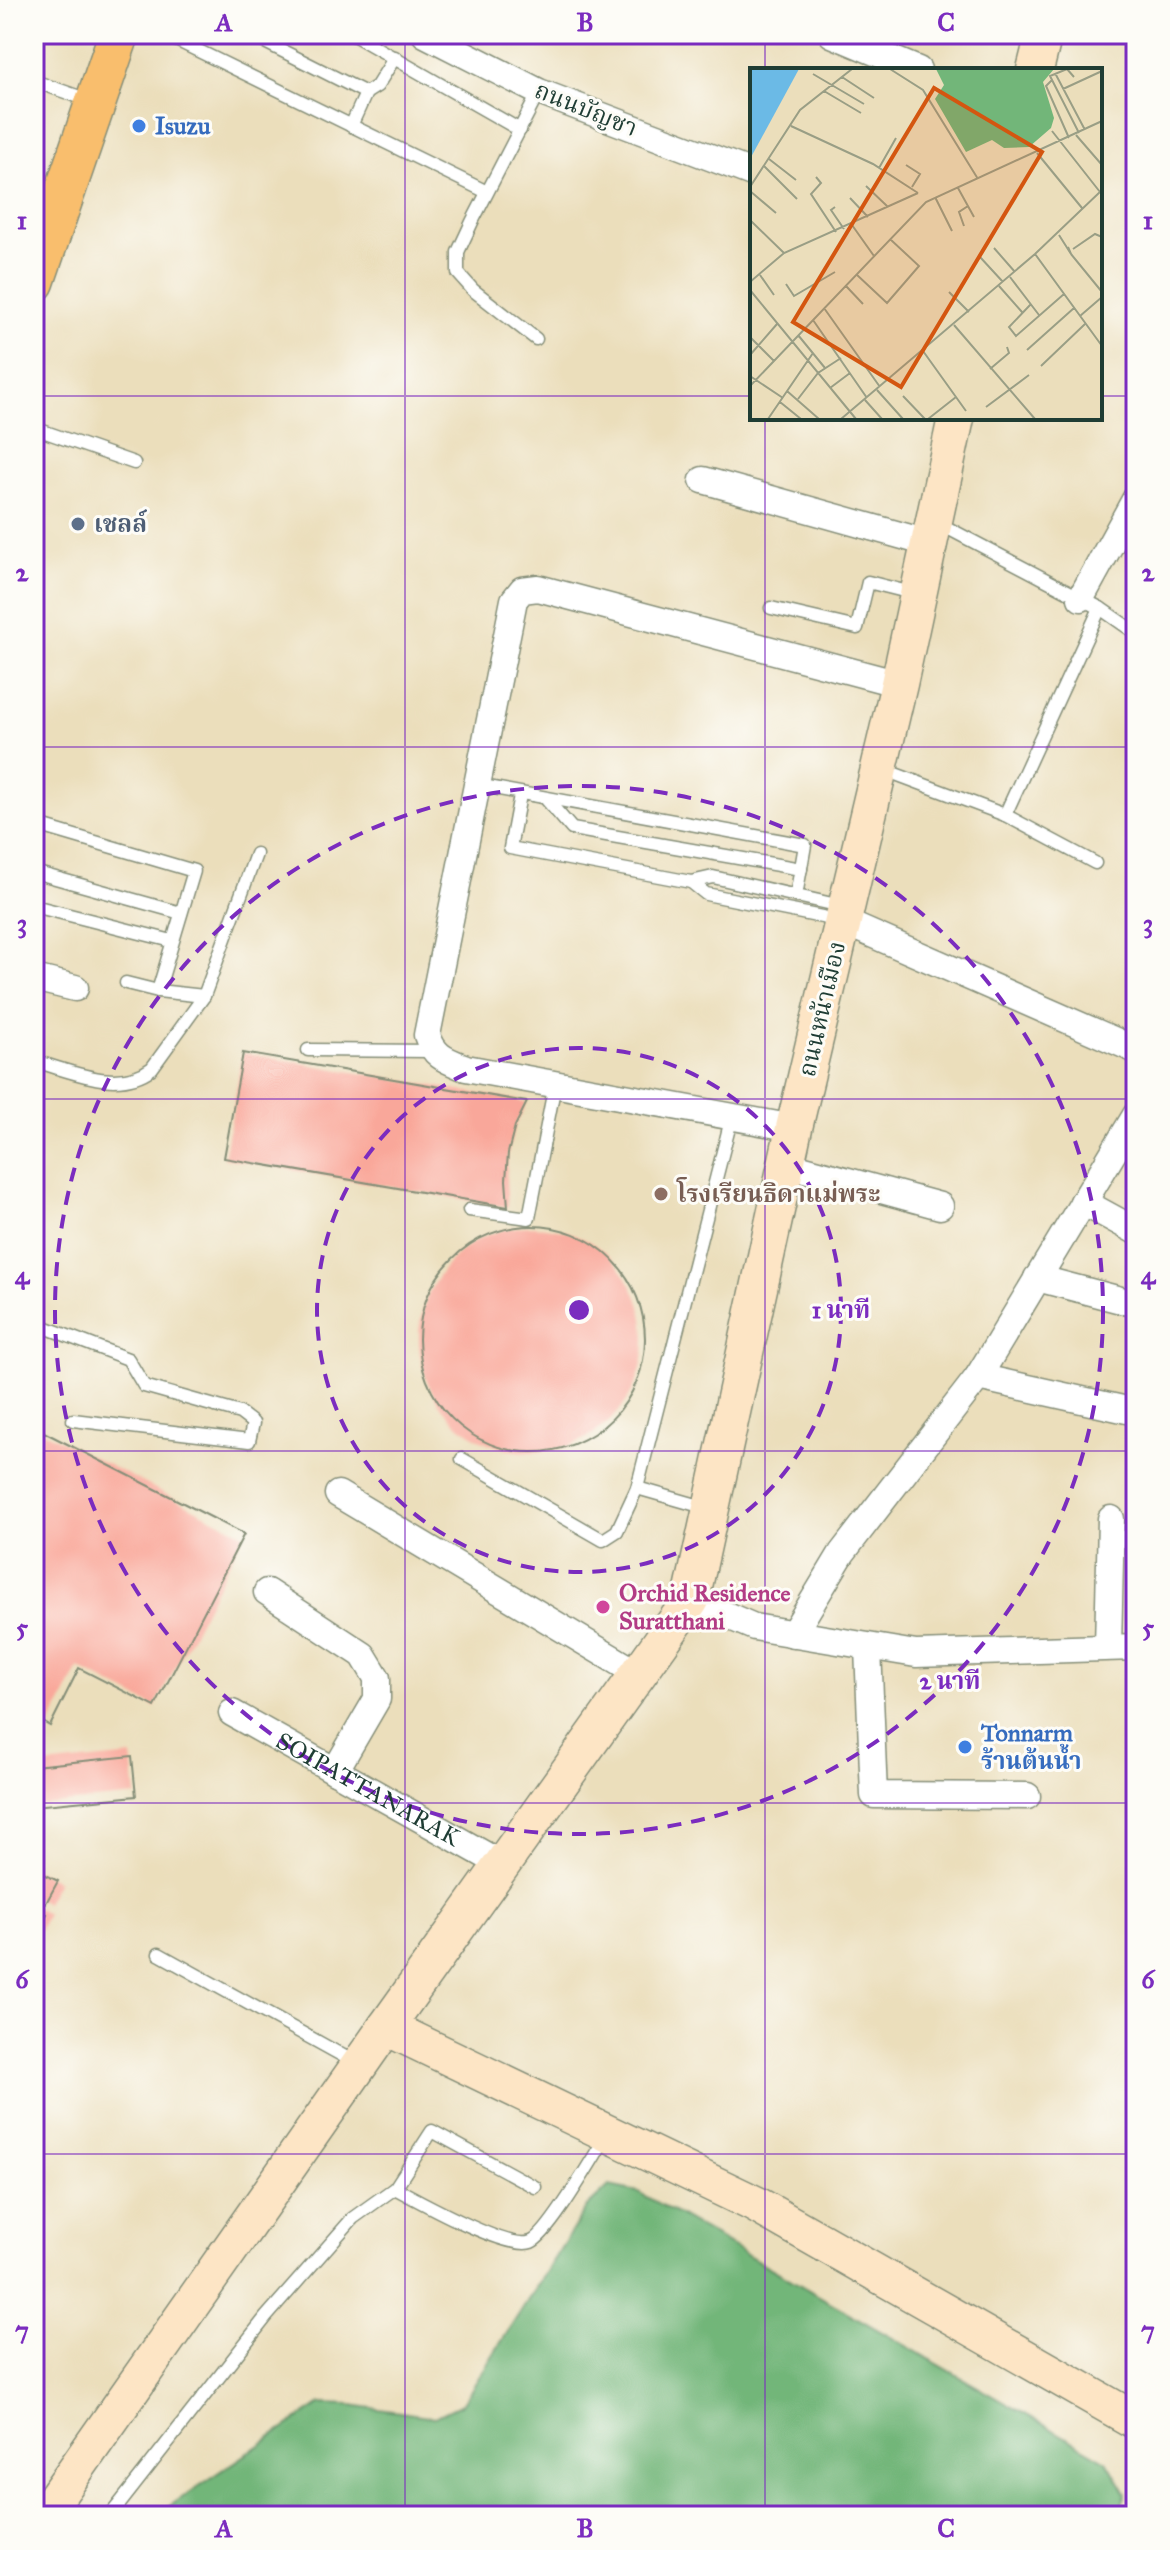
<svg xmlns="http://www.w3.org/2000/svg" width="1170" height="2550" font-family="'IM FELL Great Primer','Noto Serif Thai',serif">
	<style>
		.forest { fill: #72b679; stroke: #487a56; stroke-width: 2 }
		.building { fill: #f9a79a }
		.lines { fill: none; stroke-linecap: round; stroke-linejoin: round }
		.lane-casing { stroke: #858e78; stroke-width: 15 }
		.street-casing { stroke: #858e78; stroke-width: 29 }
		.secondary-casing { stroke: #858e78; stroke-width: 39 }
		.primary-casing { stroke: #858e78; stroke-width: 43 }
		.lane { stroke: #fff; stroke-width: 12 }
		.street { stroke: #fff; stroke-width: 26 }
		.secondary { stroke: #fde5c5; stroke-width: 36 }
		.primary { stroke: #f9be6d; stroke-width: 40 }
		.grid { fill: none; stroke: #7b2cbf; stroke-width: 2; stroke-opacity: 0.55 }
		.ring { fill: none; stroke: #7b2cbf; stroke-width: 4; stroke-dasharray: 14 10 }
		.shop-dot { fill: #3f7fe0; stroke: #fdfcf7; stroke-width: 3 }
		.service-dot { fill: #5c6f8a; stroke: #fdfcf7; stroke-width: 3 }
		.education-dot { fill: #8d6e63; stroke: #fdfcf7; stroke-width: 3 }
		.hotel-dot { fill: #d1479c; stroke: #fdfcf7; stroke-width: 3 }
		.labels { text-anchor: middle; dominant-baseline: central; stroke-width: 6; stroke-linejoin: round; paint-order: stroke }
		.street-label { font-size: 24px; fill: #1f3d34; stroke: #fdfcf7 }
		.shop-label { font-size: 24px; font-weight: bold; fill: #366cbe; stroke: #fdfcf7; text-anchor: start }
		.service-label { font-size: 24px; font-weight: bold; fill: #4e5e75; stroke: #fdfcf7; text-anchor: start }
		.education-label { font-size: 24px; font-weight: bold; fill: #785e54; stroke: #fdfcf7; text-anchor: start }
		.hotel-label { font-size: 24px; font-weight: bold; fill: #b23c85; stroke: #fdfcf7; text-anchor: start }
		.inset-road { fill: none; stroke: #999e85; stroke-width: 2 }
		.view { fill: #d45610; fill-opacity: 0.15; stroke: #d45610; stroke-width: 4 }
		.inset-edge { fill: none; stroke: #1f3d34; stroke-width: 4 }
		.centre { fill: #7b2cbf; stroke: #fdfcf7; stroke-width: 4 }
		.ring-label { font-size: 24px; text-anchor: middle; font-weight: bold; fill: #7b2cbf; stroke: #fdfcf7; stroke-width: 6; stroke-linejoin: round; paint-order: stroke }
		.neatline { fill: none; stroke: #7b2cbf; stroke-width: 3 }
		.grid-label { font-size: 26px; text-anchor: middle; font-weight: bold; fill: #7b2cbf }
	</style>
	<rect width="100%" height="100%" fill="#fdfcf7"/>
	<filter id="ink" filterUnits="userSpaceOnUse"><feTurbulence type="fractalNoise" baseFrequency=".0125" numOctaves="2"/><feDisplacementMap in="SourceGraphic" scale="16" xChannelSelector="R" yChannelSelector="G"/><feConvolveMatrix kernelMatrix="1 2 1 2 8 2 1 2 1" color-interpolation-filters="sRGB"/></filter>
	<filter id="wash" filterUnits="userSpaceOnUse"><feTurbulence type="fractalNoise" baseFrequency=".006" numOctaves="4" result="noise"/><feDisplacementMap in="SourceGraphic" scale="32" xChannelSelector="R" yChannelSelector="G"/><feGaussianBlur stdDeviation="1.8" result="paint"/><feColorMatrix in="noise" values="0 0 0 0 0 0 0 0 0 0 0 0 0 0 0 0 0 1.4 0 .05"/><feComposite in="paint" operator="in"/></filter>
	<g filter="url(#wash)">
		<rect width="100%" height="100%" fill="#ebdebb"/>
		<!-- forest -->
		<path class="forest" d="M609,2186L638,2192L1107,2461L1126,2493L1118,2516H155L321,2404L351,2405L435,2417L462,2404L587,2207Z"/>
		<g id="blocks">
			<!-- building -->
			<g class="building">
				<path d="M243,1053L527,1102L515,1126L508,1153L506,1180L508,1207L224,1158Z"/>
				<circle cx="532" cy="1339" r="113"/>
				<path d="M34,1427L244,1534L155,1707L79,1668L50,1726L34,1717Z"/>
				<path d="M132,1756L136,1796L34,1806V1766Z"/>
				<path d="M34,1869L58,1881L46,1903L34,1897Z"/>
				<path d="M34,1907L47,1914L34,1940Z"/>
			</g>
		</g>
	</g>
	<g filter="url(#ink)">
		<use href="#blocks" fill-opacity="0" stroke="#858e78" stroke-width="2"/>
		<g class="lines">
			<!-- lane casing -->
			<g class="lane-casing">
				<g id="lane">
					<path d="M164,34L487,192"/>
					<path d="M249,34L366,93"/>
					<path d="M352,34L520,130"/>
					<path d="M34,81L91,101"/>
					<path d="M351,126L366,93L377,86L395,57"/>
					<path d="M536,339L473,290L458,273V252L472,222L539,92"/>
					<path d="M34,428L134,463"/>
					<path d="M936,522L1100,608L1136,633"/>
					<path d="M771,608L857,628L868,582L916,594"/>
					<path d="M882,769L1005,815L1095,863"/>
					<path d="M477,785L805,845L796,896"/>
					<path d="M520,795L510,848L691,882L713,877L841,906"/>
					<path d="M547,800L572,829L801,869"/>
					<path d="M1005,815L1100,608"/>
					<path d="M34,824L194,871L158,991"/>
					<path d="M34,872L181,913"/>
					<path d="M691,882L706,894L842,921"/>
					<path d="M34,906L172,941"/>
					<path d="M126,983L158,991L204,996"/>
					<path d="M308,1050L432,1051"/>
					<path d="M34,1061C72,1071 118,1094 152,1068L204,996L256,854"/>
					<path d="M469,1210L529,1218L555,1084"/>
					<path d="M34,1323L128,1359L144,1386L240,1413L253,1423L249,1441L73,1420"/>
					<path d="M462,1459L603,1540L617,1531L637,1488L732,1116"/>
					<path d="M637,1488L707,1508"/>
					<path d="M159,1954L356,2063"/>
					<path d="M395,2188L432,2131L535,2187"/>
					<path d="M110,2516L266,2317L353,2218L395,2188C419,2201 509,2251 531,2242C549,2235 593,2157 606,2137"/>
				</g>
			</g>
			<!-- street casing -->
			<g class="street-casing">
				<g id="street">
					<path d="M425,34L539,92L752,173"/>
					<path d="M832,34L918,70"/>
					<path d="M703,480L928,543"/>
					<path d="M1081,598L1136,498"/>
					<path d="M842,921L1136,1050"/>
					<path d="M34,978L75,988"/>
					<path d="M794,1128L466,1068C446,1060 434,1057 427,1035L514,600L522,590L538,588L899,684"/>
					<path d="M786,1164L940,1206"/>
					<path d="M1083,1202L1136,1231"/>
					<path d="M1037,1278L1136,1304"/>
					<path d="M978,1377L1136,1412"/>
					<path d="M338,1494L640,1675"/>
					<path d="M267,1592L363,1655L377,1678V1699L335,1771"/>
					<path d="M691,1600L754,1627L916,1654L1136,1647"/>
					<path d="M793,1634L842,1553L978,1377L1136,1115"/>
					<path d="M1108,1647L1111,1519"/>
					<path d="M868,1648L874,1795L1027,1796"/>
					<path id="s1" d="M232,1713L503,1865"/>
				</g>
			</g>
			<!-- secondary casing -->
			<g class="secondary-casing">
				<g id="secondary">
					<path d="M1035,70L1044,34"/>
					<path d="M386,2027L755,2204L1136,2421"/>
					<path d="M43,2516L386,2027L691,1600L794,1128L899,684L956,418"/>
				</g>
			</g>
			<!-- primary casing -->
			<g class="primary-casing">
				<path id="primary" d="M34,282L119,34"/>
			</g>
			<!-- lane -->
			<use href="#lane" class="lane"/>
			<!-- street -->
			<use href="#street" class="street"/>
			<!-- secondary -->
			<use href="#secondary" class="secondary"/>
			<!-- primary -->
			<use href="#primary" class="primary"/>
		</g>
	</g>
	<!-- grid -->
	<path class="grid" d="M405,34V2516M765,34V70M34,396H752M1100,396H1136M765,418V2516M34,747H1136M34,1099H1136M34,1451H1136M34,1803H1136M34,2154H1136"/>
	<!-- distance rings -->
	<g class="ring">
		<circle cx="579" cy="1310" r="262"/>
		<circle cx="579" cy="1310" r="524"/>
	</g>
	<!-- markers -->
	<g class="shop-dot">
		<circle cx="139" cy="126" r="8"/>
		<circle cx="965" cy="1747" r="8"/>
	</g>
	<circle class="service-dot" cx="78" cy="524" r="8"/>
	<circle class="education-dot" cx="661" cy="1194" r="8"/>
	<circle class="hotel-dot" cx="603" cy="1607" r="8"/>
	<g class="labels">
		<!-- street labels -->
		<g class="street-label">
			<text transform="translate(586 109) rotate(22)">ถนนบัญชา</text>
			<text transform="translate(822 1009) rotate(-77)">ถนนหน้าเมือง</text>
			<text stroke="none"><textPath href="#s1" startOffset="156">SOIPATTANARAK</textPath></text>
		</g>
		<!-- shop labels -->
		<g class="shop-label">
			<text x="155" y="126">Isuzu</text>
			<text x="981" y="1733">Tonnarm<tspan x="981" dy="28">ร้านต้นน้ำ</tspan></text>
		</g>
		<!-- service labels -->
		<g class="service-label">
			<text x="94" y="524">เชลล์</text>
		</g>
		<!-- education labels -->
		<g class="education-label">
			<text x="677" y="1194">โรงเรียนธิดาแม่พระ</text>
		</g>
		<!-- hotel labels -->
		<g class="hotel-label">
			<text x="619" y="1593">Orchid Residence<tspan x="619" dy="28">Suratthani</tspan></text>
		</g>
	</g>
	<!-- overview -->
	<g transform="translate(750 68)">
		<rect width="352" height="352" fill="#ebdebb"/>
		<path d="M186,1H304L293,14L304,50L301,60L279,79L254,80L242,72L216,84L185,31L194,17Z" fill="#72b679"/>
		<path d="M0,1H49L0,91Z" fill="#6bbae6"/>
		<path class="inset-road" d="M140,1L173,22L228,111M305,5L335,62M63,6L114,36M92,9L124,30M324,9L317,1L300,8L329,65M302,12L296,18L319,70M313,21L352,3M74,23L111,45M41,58L123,96L168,125M302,63L350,124M326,67L352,97M287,85L332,140M19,91L46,112M156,97L170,106L162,119M14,98L47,131M129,100L146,70M66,109L71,115L61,126L86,164M116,118L137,138M0,119L50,42L102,1M208,120L224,149M0,123L26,145M185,129L202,163M100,130L118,149M85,139L81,142L94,161M0,152L34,185M102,157L124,188M214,158L209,144L218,138M309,167L321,186L318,179M244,180L265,204M323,181L345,166L352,169M285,186L352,278M321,186L352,224M230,189L253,214M106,206L137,235L169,198L140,171M10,207L24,227M260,209L289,247M0,214L34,185L168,125M36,216L44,228L85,204M96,218L113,236M249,218L272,244M0,222L106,351M199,224L219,244M281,236L259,259L266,268L314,226M74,240L130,319M330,248L352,229M63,252L117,330M204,257L285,351M48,267L75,300M0,269L24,293M277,282L324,240M173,283L216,343M0,287L27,256M291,298L335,256M240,301L259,285L257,279M0,308L33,330M0,318L176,134L352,53M80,320L100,305M127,322L153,351M37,323L69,351M153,328L175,351M48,331L68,305L91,290M115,332L132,351M30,334L51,351M236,339L279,307M18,351L63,285M91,351L285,186L352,122M178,351L206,329"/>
		<path class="view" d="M184,20L292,84L151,319L43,254Z"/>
		<rect width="352" height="352" class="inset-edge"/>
	</g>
	<circle cx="579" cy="1310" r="12" class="centre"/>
	<g class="ring-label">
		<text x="841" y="1318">1 นาที</text>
		<text x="950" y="1689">2 นาที</text>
	</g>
	<!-- margin -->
	<rect width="1170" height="2550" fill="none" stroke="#fdfcf7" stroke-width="88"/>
	<rect x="44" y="44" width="1082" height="2462" class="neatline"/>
	<g class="grid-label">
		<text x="224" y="31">A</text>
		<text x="585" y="31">B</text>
		<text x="946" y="31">C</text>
		<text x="22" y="229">1</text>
		<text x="1148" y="229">1</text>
		<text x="22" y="581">2</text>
		<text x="1148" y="581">2</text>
		<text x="22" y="932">3</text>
		<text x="1148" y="932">3</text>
		<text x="22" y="1284">4</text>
		<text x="1148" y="1284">4</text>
		<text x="22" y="1636">5</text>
		<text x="1148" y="1636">5</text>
		<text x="22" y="1988">6</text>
		<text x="1148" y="1988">6</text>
		<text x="22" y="2339">7</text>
		<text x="1148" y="2339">7</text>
		<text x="224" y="2537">A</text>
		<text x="585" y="2537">B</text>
		<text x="946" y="2537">C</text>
	</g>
</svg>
